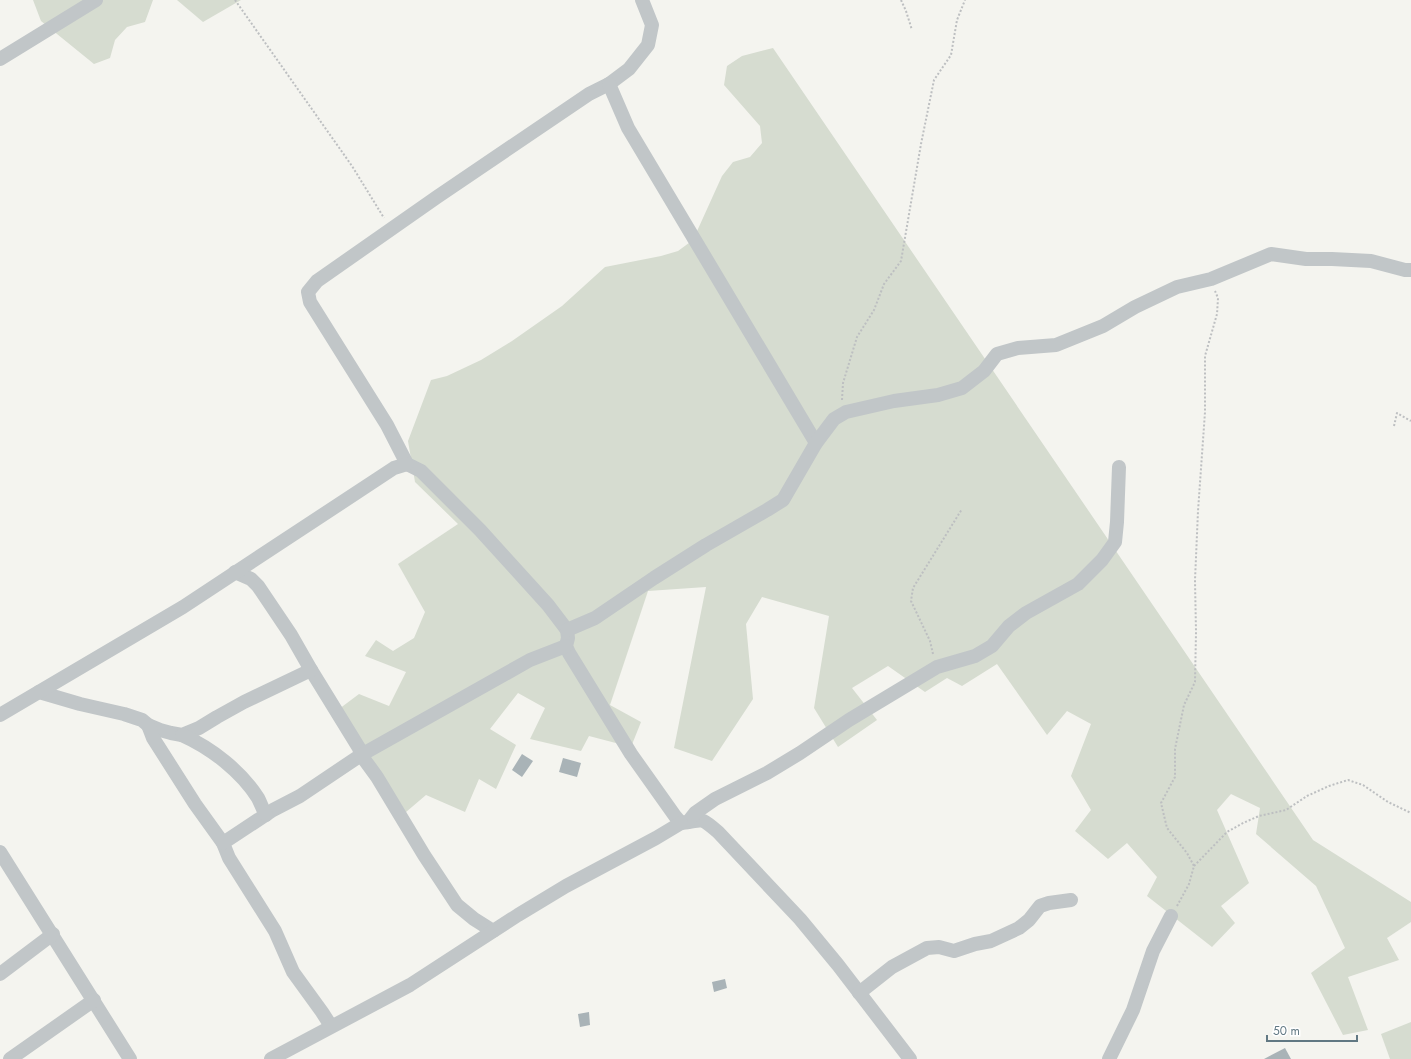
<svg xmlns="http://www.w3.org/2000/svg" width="1411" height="1059" font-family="Jost,sans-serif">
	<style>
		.green { fill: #d6dcd0 }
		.building { fill: #a9b3b7 }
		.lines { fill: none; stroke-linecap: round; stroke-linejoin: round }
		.path { stroke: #bdbfc1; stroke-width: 2; stroke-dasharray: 2 2; stroke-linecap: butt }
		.street { stroke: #c1c6c8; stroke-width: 14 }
	</style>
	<rect width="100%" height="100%" fill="#f4f4ef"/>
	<!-- green -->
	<g class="green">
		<path d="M33,0H153L145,22L127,27L115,40L110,58L94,64L41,21Z"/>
		<path d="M177,0H241L203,22Z"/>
		<path d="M773,48L1313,840L1411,902V922L1387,938L1399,960L1348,977L1368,1030L1343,1035L1311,973L1345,948L1316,886L1256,834L1260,808L1231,794L1217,810L1249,883L1221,906L1235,923L1212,947L1147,896L1157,877L1127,843L1108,859L1075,831L1091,810L1071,776L1091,724L1067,711L1047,735L997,664L962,686L947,678L925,692L888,666L852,688L877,720L838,747L814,708L829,616L762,597L746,624L753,699L712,761L674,748L706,587L648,591L610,705L641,722L631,747L589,736L581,751L530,739L545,708L518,693L490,729L516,745L496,789L479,779L465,812L426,795L399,818L331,715L359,694L389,706L406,672L365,656L376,640L393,651L414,638L425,612L398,564L458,524L415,482L408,441L431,380L447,376L481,360L512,341L562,306L605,267L661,256L678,251L693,240L722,176L733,162L750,157L762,143L760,126L724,85L727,66L742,56Z"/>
		<path d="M1411,1022V1059H1390L1381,1034Z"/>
	</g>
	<!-- building -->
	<g class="building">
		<path d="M522,754L533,761L522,777L512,770Z"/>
		<path d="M563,758L581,763L577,777L559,772Z"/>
		<path d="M725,979L727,988L714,992L712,982Z"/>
		<path d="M589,1012L590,1025L580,1027L578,1014Z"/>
		<path d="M1285,1048L1291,1059H1264Z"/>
	</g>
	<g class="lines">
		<!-- path -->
		<g class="path">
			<path d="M235,0L352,166L384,218"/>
			<path d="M901,0L906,11L912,30"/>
			<path d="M842,400L843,383L857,337L874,310L884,284L901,261L921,144L934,80L951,55L957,20L965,0"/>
			<path d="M1394,426L1397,413L1411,421"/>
			<path d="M933,654L930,641L911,601L913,588L962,509"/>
			<path d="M1194,866L1227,832L1243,823L1259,816L1286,810L1307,796L1329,786L1348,780L1363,785L1388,802L1411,813"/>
			<path d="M1177,906L1189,884L1194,866L1187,853L1167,828L1161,803L1175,777V749L1184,705L1195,682L1196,632L1195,580L1198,511L1205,412V356L1217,314L1218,298L1215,291"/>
		</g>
		<!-- street -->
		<g class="street">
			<path d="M642,0L652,25L648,45L629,69L609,84L589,94L437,197L317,281L308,292L310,302L387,425L407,464L421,471L480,530L548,605L567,630L568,638L566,646L569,653L631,754L675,816L681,823C704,821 698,815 718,832L800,919L838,965L910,1059"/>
			<path d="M0,59L96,0"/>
			<path d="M609,84L628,128L816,443"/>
			<path d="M567,630L595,618L654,578L706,545L767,510L783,500L816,443L834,419L846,412L894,401L938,395L962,388L984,371L997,354L1018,348L1056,345L1103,326L1135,307L1177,287L1211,279L1271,254L1306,259H1332L1371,261L1405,270H1411"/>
			<path d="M311,670L359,748L361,755L300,796L273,810L223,843L229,858L275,931L293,972L322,1012L331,1026"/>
			<path d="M39,692L80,704L124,714L142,720L148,725L160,730L171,733L182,735L199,728L217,717L244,702L311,670L291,635L258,586L251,579L235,572"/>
			<path d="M0,715L183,607L394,468L407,464"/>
			<path d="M148,725L153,738L195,804L223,843"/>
			<path d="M182,735C211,748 241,771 258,798C261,804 263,810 266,815"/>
			<path d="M688,822L695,813L715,799L767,773L800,753L849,720L937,667L975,656L992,646L1009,626L1026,613L1078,584L1102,560L1115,542L1117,522L1119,467"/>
			<path d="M0,852L130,1059"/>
			<path d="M493,931L474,919L457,905L424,855L377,777L361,755L530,660L566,646"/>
			<path d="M0,974L53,934"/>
			<path d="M859,993L892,967L927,948L939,947L954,951L975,944L991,941L1019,928L1029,920L1040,906L1049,903L1071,900"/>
			<path d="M10,1059L94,1000"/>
			<path d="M271,1059L410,985L518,915L566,886L656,838L681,823"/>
			<path d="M1109,1059L1133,1010L1153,951L1171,916"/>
		</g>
	</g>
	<!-- scale -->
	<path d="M1267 1035v6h90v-6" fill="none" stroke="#617883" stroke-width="2"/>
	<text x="1273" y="1035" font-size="12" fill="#617883" stroke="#ffffff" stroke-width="3" paint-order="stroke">50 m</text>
</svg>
